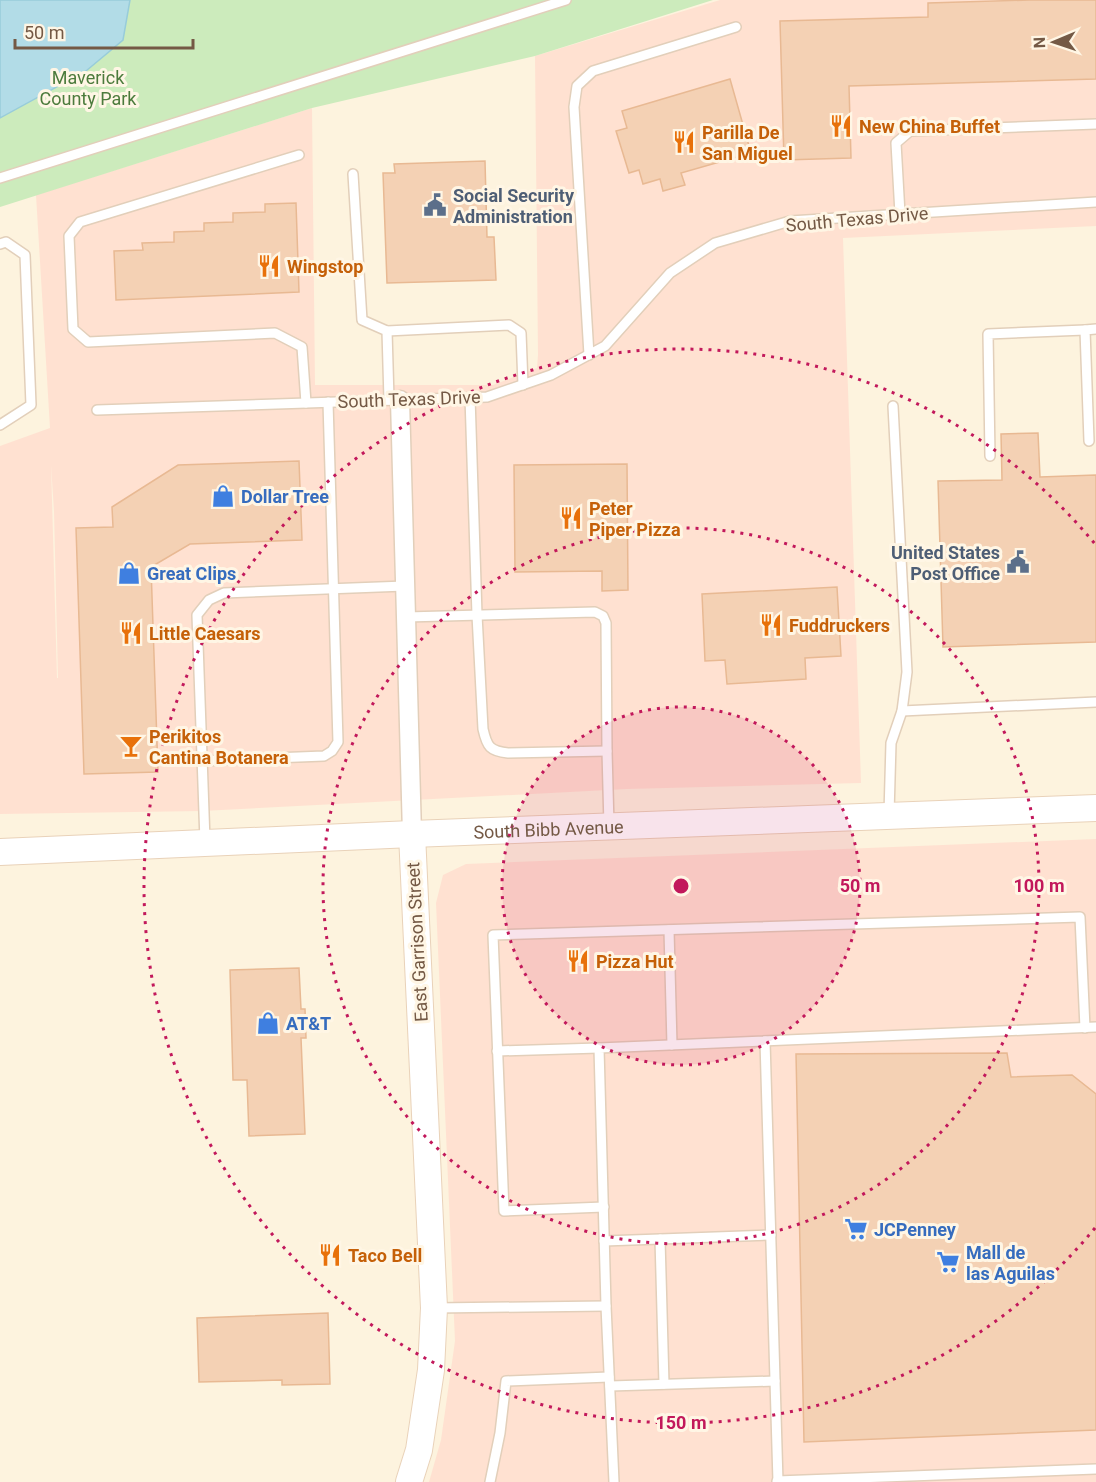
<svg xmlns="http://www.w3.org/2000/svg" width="1096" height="1482" font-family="Roboto,sans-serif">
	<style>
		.commercial { fill: #ffe1d1; fill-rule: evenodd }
		.green { fill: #ccebbc }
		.water { fill: #b2dce7; stroke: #98ccda; stroke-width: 1.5 }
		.building { fill: #f4d1b4; stroke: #e8b993; stroke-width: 1.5 }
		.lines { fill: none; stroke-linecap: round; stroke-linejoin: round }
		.lane-casing { stroke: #e2cfba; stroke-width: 12 }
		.street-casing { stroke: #e2cfba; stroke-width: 21 }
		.secondary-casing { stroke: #e9d2b9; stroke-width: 28 }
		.lane { stroke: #fff; stroke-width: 9 }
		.street { stroke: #fff; stroke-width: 18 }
		.secondary { stroke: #fff; stroke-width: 26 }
		.ring { fill: none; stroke: #c2185b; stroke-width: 3; stroke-dasharray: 3 6 }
		.labels { text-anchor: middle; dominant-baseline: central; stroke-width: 6; stroke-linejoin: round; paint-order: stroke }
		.park-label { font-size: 18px; fill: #4c7b3c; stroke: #fff6e5 }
		.food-label { font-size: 18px; font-weight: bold; fill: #c56008; stroke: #fff6e5; text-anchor: start }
		.service-label { font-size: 18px; font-weight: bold; fill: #4e5e75; stroke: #fff6e5; text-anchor: start }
		.street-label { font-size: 18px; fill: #745945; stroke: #fff6e5 }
		.shop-label { font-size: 18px; font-weight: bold; fill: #366cbe; stroke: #fff6e5; text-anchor: start }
		.centre { fill: #c2185b; stroke: #fff6e5; stroke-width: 3 }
		.ring-label { font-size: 18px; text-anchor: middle; font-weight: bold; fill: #c2185b; stroke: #fff6e5; stroke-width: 6; stroke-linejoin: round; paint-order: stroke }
	</style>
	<rect width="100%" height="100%" fill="#fdf3de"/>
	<!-- commercial -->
	<g class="commercial">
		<path d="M720,0H1096V226L843,238L861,783L627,789L202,811L0,814V446L50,428L36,195L312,108L315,385H493L537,368L538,355L535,56ZM51,465L54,511L58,678H57Z"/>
		<path d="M1096,839V1482H429L441,1440L455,1341L436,903L443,875L466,864Z"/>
	</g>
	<!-- green -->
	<path class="green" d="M0,0H713L535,56L312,108L0,207Z"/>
	<!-- water -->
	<path class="water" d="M0,0H130L123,40L86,71L0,118Z"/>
	<!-- building -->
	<g class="building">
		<path d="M1029,0H1096V79L849,86L851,158L784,160L780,21L928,17V3Z"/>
		<path d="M730,79L751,153L681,173L685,185L663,191L660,179L643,184L639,170L629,173L616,131L627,128L622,111Z"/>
		<path d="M485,161L487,237H494L496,280L387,283L383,173H395L394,164Z"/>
		<path d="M296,203L299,292L116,300L114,251L143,250L142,243L174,242V232L204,231V223L233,222V213L265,212V204Z"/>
		<path d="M1038,433L1040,477L1096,475V642L943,647L938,481L1002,480L1001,434Z"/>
		<path d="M299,461L302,540L190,544L151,567L158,772L84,774L76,528L113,527L112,507L178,465Z"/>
		<path d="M627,464L628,590L602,591V571L515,572L514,465Z"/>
		<path d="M837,587L841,656L805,658L806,679L727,684L725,660L705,661L702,594Z"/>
		<path d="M299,968L301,1009H305L306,1038H301L305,1134L249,1136L247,1080H233L230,970Z"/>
		<path d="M1007,1053L1011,1077L1072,1075L1096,1094V1430L804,1442L796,1054Z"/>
		<path d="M328,1313L330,1384L282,1385V1380L199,1382L197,1318Z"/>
	</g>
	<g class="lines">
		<!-- lane casing -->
		<g class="lane-casing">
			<g id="lane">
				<path d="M299,155L80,222L69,236L73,329L88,342L275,333L302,347L306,403"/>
				<path d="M353,174L362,320L387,331L389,400"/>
				<path d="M0,178L566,0"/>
				<path d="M900,214L896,143L910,131L1096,124"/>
				<path d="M0,244L6,242L25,255L31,405L0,425"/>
				<path d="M387,331L509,325L521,333L523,385"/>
				<path d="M589,355L574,107L577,86L593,71L736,27"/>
				<path d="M470,397L477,615L483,729C487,747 490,751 508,753L607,751"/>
				<path d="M97,410L487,397L551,375L605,346L670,273L715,243L790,221L1096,202"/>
				<path d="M1089,441L1085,330L1096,329"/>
				<path d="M990,456L988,334L1085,330"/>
				<path d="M406,617L595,612L603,616L606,623L607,751L609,826"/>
				<path d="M902,711L1096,702"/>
				<path d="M202,761L324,756L332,751L338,742L328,402"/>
				<path d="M889,814L891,743L902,711L907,672L893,406"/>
				<path d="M205,841L197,615L209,600L224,593L405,586"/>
				<path d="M669,930L672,1045"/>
				<path d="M765,1041L778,1482"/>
				<path d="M497,1051L599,1048"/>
				<path d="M604,1207L504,1211L493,935L1080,917L1085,1028"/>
				<path d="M660,1239L664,1384"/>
				<path d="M604,1241L771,1235"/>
				<path d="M435,1308L606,1306"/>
				<path d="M610,1386L775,1381"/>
				<path d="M777,1481L1096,1469"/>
				<path d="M490,1482L500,1433L506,1381L609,1377"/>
				<path d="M614,1482L606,1306L599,1048L1096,1027"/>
			</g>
		</g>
		<!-- street casing -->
		<g class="street-casing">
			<path id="street" d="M400,400L412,834"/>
		</g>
		<!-- secondary casing -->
		<g class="secondary-casing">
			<g id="secondary">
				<path id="s1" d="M0,852L412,834L1096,808"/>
				<path d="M409,1482L419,1450L431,1370L434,1308L412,834"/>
			</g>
		</g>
		<!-- lane -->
		<use href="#lane" class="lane"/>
		<!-- street -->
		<use href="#street" class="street"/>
		<!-- secondary -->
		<use href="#secondary" class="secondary"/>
	</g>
	<!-- distance rings -->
	<circle cx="681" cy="886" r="179" fill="#c2185b" fill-opacity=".12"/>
	<g class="ring">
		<circle cx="681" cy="886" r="179"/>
		<circle cx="681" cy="886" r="358"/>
		<path d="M1095 1228A537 537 0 1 1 1095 544"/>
	</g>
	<!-- icons -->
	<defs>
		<g id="restaurant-bare" transform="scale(1.8)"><path d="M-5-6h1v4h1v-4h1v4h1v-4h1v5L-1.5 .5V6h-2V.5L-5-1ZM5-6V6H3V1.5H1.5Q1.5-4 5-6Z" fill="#e8710a" stroke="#fff6e5" stroke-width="2.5" paint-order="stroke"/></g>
		<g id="civic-bare" transform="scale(1.8)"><path d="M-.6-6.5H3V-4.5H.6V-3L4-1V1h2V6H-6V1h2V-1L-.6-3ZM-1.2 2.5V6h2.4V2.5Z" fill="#5c6f8a" stroke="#fff6e5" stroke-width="2.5" paint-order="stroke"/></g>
		<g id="shop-bare" transform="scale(1.8)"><path d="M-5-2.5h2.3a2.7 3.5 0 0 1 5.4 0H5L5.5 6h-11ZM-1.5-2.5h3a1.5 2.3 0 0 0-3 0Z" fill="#3f7fe0" stroke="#fff6e5" stroke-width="2.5" paint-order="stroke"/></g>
		<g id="bar-bare" transform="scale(1.8)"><path d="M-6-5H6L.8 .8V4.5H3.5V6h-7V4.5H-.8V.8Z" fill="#e8710a" stroke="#fff6e5" stroke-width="2.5" paint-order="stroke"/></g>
		<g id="supermarket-bare" transform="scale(1.8)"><path d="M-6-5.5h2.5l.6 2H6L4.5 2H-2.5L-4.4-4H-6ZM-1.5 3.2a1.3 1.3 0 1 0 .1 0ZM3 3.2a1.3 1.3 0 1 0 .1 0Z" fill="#3f7fe0" stroke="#fff6e5" stroke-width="2.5" paint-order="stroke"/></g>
	</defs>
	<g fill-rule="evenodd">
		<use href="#restaurant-bare" x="841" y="126"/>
		<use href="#restaurant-bare" x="684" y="142"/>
		<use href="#civic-bare" x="435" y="205"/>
		<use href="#restaurant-bare" x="269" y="266"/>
		<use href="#shop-bare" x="223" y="496"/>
		<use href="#restaurant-bare" x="571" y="518"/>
		<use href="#civic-bare" x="1018" y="562"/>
		<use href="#shop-bare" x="129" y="573"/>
		<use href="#restaurant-bare" x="771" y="625"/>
		<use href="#restaurant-bare" x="131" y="633"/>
		<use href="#bar-bare" x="131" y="746"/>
		<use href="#restaurant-bare" x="578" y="961"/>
		<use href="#shop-bare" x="268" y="1023"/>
		<use href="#supermarket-bare" x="856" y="1229"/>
		<use href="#restaurant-bare" x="330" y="1255"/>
		<use href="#supermarket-bare" x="948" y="1262"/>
	</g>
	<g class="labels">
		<!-- park labels -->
		<g class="park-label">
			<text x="88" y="77">Maverick<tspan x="88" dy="21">County Park</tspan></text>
		</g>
		<!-- food labels -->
		<g class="food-label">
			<text x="859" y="126">New China Buffet</text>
			<text x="702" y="132">Parilla De<tspan x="702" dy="21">San Miguel</tspan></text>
			<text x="287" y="266">Wingstop</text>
			<text x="589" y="508">Peter<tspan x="589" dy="21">Piper Pizza</tspan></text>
			<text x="789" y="625">Fuddruckers</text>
			<text x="149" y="633">Little Caesars</text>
			<text x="149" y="736">Perikitos<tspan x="149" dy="21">Cantina Botanera</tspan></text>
			<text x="596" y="961">Pizza Hut</text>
			<text x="348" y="1255">Taco Bell</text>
		</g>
		<!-- service labels -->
		<g class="service-label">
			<text x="453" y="195">Social Security<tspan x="453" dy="21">Administration</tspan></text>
			<text x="1000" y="552" text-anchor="end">United States<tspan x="1000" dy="21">Post Office</tspan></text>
		</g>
		<!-- street labels -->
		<g class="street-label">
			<text transform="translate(857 219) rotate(-5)">South Texas Drive</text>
			<text transform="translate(409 399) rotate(-2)">South Texas Drive</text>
			<text stroke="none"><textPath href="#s1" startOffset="549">South Bibb Avenue</textPath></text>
			<text transform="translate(417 942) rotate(-93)">East Garrison Street</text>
		</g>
		<!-- shop labels -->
		<g class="shop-label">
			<text x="241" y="496">Dollar Tree</text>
			<text x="147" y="573">Great Clips</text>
			<text x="286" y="1023">AT&amp;T</text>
			<text x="874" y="1229">JCPenney</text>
			<text x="966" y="1252">Mall de<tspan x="966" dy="21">las Aguilas</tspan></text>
		</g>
	</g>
	<circle cx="681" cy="886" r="9" class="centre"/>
	<g class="ring-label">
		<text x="860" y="892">50 m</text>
		<text x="1039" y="892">100 m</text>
		<text x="681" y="1429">150 m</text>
	</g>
	<!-- north arrow -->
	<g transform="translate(1054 42) rotate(268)" stroke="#fff6e5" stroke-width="4.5" paint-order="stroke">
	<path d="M0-4.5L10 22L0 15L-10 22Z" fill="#745945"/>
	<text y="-9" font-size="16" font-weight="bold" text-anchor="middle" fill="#745945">N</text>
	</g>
	<!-- scale -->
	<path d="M15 39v9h178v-9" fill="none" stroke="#745945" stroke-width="3"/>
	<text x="24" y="39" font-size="18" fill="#745945" stroke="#fff6e5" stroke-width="4.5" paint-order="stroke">50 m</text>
</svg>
